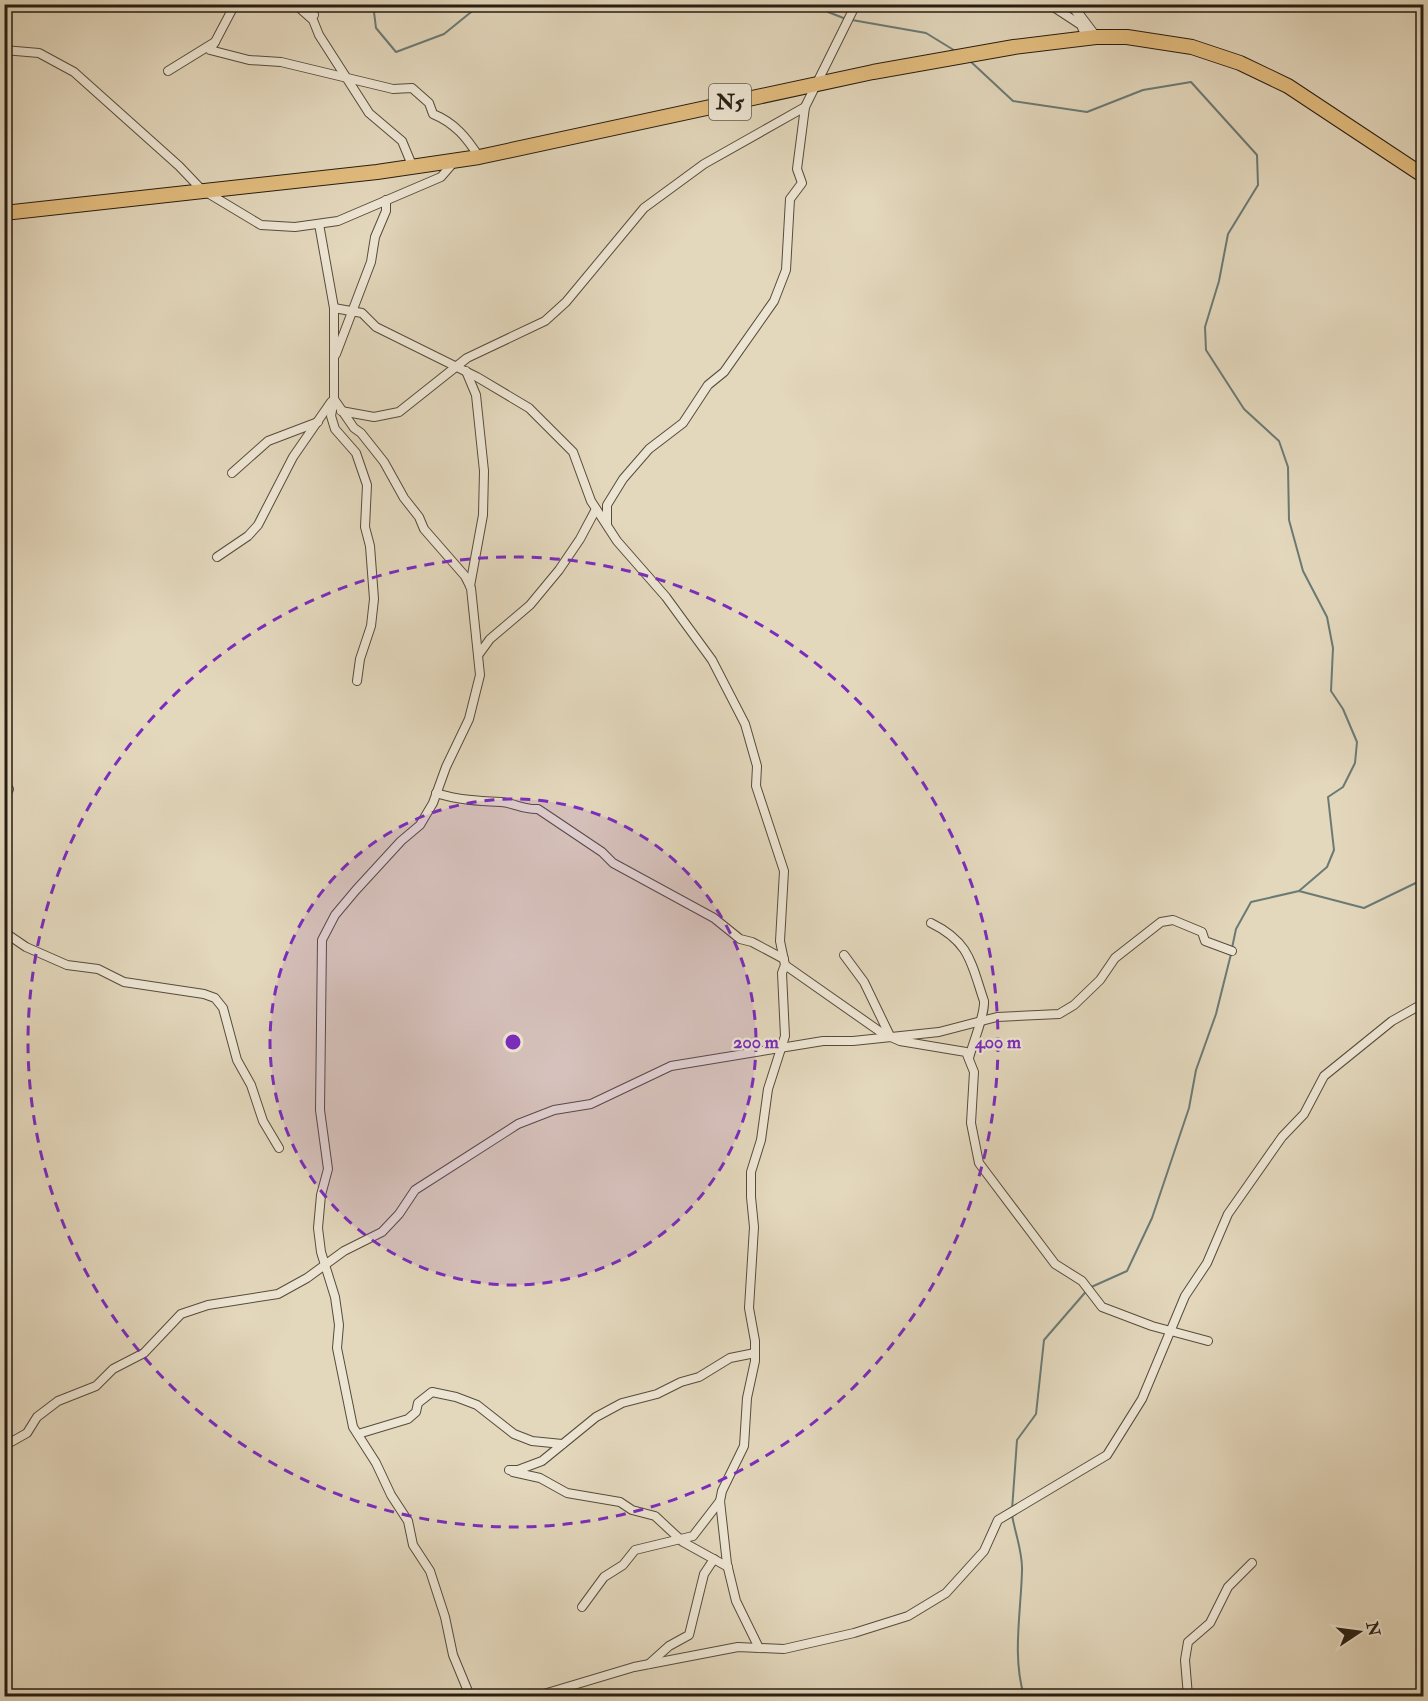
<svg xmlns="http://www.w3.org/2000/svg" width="1428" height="1701" font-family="'IM FELL Double Pica',serif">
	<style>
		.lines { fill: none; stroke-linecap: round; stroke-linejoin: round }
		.stream { stroke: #6a7a75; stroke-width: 2 }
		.minor-casing { stroke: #564c3c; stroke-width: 10 }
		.tertiary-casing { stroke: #564c3c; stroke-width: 11 }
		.trunk-casing { stroke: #271d12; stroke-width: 16 }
		.minor { stroke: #ede5d3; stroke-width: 8 }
		.tertiary { stroke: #ede5d3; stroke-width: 9 }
		.trunk { stroke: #e2bc7e; stroke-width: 14 }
		.ring { fill: none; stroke: #7b2cbf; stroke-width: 3; stroke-dasharray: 10 8 }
		.labels { text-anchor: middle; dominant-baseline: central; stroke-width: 4.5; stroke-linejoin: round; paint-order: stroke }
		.shield { fill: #ede5d3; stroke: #62594c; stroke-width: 1.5 }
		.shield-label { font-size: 21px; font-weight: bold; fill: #271d12 }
		.centre { fill: #7b2cbf; stroke: #ede5d3; stroke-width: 3 }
		.ring-label { font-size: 18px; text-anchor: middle; font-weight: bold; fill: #7b2cbf; stroke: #ede5d3; stroke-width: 4.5; stroke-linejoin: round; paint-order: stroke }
	</style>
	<rect width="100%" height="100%" fill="#e3d7bc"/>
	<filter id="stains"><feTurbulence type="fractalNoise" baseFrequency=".00333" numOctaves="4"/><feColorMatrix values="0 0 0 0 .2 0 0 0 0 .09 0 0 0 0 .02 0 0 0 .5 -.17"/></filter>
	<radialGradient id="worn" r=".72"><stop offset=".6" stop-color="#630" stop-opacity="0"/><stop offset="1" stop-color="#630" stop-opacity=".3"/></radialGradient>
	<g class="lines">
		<!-- stream -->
		<g class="stream">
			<path d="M373,4L376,28L396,52L444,34L481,4"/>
			<path d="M703,4L708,9L744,4"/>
			<path d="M821,4L828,12L846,19"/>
			<path d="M852,20L926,33L957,52"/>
			<path d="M969,60L1013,101L1087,112L1143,90L1191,82L1257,155L1258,185L1228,234L1219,281L1205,327L1206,350L1244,409L1279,441L1288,467L1289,520L1303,571L1327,617L1333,648L1331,691L1343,709L1357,742L1355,763L1343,787L1328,797L1334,850L1327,867L1299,891"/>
			<path d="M1232,948L1236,929L1251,902L1299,891L1364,908L1424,879"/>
			<path d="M1012,1510L1017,1440L1036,1414L1044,1340L1089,1288L1127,1271L1152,1218L1189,1108L1196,1070L1216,1014L1231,954"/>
			<path d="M1012,1515C1015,1533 1023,1553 1022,1571C1021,1612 1012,1656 1024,1696"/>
		</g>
		<!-- minor casing -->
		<g class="minor-casing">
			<g id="minor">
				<path d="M295,4L313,20L319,35L369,113L402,141L412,165"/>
				<path d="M309,4L314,15"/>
				<path d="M1049,4L1081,25L1086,37"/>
				<path d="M215,42L210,50L249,60L281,62L393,89L412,88L429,103L433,114C455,123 467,138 479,157"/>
				<path d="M4,50L39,53L74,72L179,166L201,189L261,225L295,227L338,221L441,177L454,162"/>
				<path d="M168,71L215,42L235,4"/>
				<path d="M319,224L334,308V399L354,428L361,433L384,462L404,498L419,517L424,529L465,576L471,588L480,675L469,719L446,767L433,803L420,825L401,841L356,890L335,915L322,940L320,1110L328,1169L321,1195L318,1228L321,1252L335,1297L339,1325L337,1348L353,1427L376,1463L391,1495L408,1521L413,1545L430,1571L445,1617L453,1655L470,1696"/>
				<path d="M334,308L362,313L376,327L477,377L529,408L573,452L591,501L617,541L666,597L712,660L745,724L757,766L756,786L784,871L780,941L785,965L882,1033L900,1041L966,1052L974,1072L971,1123L979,1163L1055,1264L1082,1281L1102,1307L1152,1326L1208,1341"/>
				<path d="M336,354L371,262L375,237L386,211V200"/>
				<path d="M466,371L476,395L484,471L483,515L470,586"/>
				<path d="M334,399L331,416L335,429L356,453L367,485L365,527L370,546L374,599L371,626L360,659L357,681"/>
				<path d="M341,411L374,417L399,412L467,358L545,321L566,302L644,208L704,164L805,107"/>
				<path d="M232,473L268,441L318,422"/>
				<path d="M607,524V505L623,479L649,449L683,423L708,385L724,372L774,301L786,270L790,199L802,183L797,169L805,107L856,4"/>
				<path d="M217,557L248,536L258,525L293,457L331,402"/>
				<path d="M479,654L490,639L530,605L559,570L580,539L596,509"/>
				<path d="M436,793C458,800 479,801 501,802C514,803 524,810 538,809L602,852L613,863L714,918L740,939L752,942L784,959"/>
				<path d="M4,799L9,789"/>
				<path d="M931,923C970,942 971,963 984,1001C985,1015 973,1042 969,1058"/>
				<path d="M4,932L26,947L67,965L98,969L124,982L204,994L215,998L223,1008L237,1060L251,1085L263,1121L279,1148"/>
				<path d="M844,955L864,982L890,1036"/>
				<path d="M358,1434L408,1419L416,1412L418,1403L432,1392L456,1397L477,1405L514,1434L532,1441L562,1444"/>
				<path d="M4,1446L27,1433L37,1417L58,1401L96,1386L113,1369L144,1353L181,1314L208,1305L278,1294L307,1278L344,1251L382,1232L399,1214L415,1190L518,1124L554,1110L591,1104L671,1066L823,1041H853L939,1032L997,1017L1059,1014L1074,1005L1100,980L1115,958L1161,922L1173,920L1202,932L1205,941L1232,951"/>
				<path d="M509,1470H518L542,1461L596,1417L622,1403L657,1394L681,1382L699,1377L730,1358L755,1353"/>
				<path d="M513,1472L540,1478L567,1493L620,1502L632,1510L655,1516L683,1542L728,1567"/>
				<path d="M582,1607L604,1577L623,1565L635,1550L693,1536L720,1501"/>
				<path d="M759,1648L736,1601L727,1564L720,1501L722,1491L744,1446L747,1398L755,1361V1341L749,1308L754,1227L751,1197V1172L761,1140L768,1089L785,1036L782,973L785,965"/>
				<path d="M649,1664L669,1646L689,1635L704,1574L714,1559"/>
				<path d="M537,1696L634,1667L738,1647L784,1649L854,1633L908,1616L946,1593L984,1551L998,1520L1107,1455L1142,1399L1185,1296L1207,1263L1228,1214L1282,1137L1304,1114L1324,1076L1392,1021L1424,1003"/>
				<path d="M1188,1696L1185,1660L1188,1642L1210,1623L1228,1587L1252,1563"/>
			</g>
		</g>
		<!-- tertiary casing -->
		<g class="tertiary-casing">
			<path id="tertiary" d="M1071,4L1096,37"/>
		</g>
		<!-- trunk casing -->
		<g class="trunk-casing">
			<path id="trunk" d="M4,213L377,172L479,157L873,72L1014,47L1096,37H1127L1192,47L1240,63L1288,86L1424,176"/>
		</g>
		<!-- minor -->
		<use href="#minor" class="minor"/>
		<!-- tertiary -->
		<use href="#tertiary" class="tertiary"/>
		<!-- trunk -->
		<use href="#trunk" class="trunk"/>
	</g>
	<!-- distance rings -->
	<circle cx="513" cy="1042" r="243" fill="#7b2cbf" fill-opacity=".12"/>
	<g class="ring">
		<circle cx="513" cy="1042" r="243"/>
		<circle cx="513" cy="1042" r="485"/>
	</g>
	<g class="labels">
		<!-- shield labels -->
		<rect class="shield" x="709" y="84" width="42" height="36" rx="4.5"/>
		<g class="shield-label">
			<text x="730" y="102">N5</text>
		</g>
	</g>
	<circle cx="513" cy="1042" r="9" class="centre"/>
	<g class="ring-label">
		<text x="756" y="1048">200 m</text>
		<text x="998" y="1048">400 m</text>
	</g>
	<!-- margin -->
	<rect width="1428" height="1701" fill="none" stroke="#e3d7bc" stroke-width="24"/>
	<rect x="6" y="6" width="1416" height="1689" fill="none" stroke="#271d12" stroke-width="3"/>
	<rect x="12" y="12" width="1404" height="1677" fill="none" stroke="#271d12" stroke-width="1.5"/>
	<!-- north arrow -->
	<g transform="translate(1359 1632) rotate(77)" stroke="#ede5d3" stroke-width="4.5" paint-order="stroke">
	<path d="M0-4.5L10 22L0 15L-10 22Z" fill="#271d12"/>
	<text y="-9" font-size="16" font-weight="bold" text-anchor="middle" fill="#271d12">N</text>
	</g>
	<rect width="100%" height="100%" filter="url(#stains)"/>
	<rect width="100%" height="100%" fill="url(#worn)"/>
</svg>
